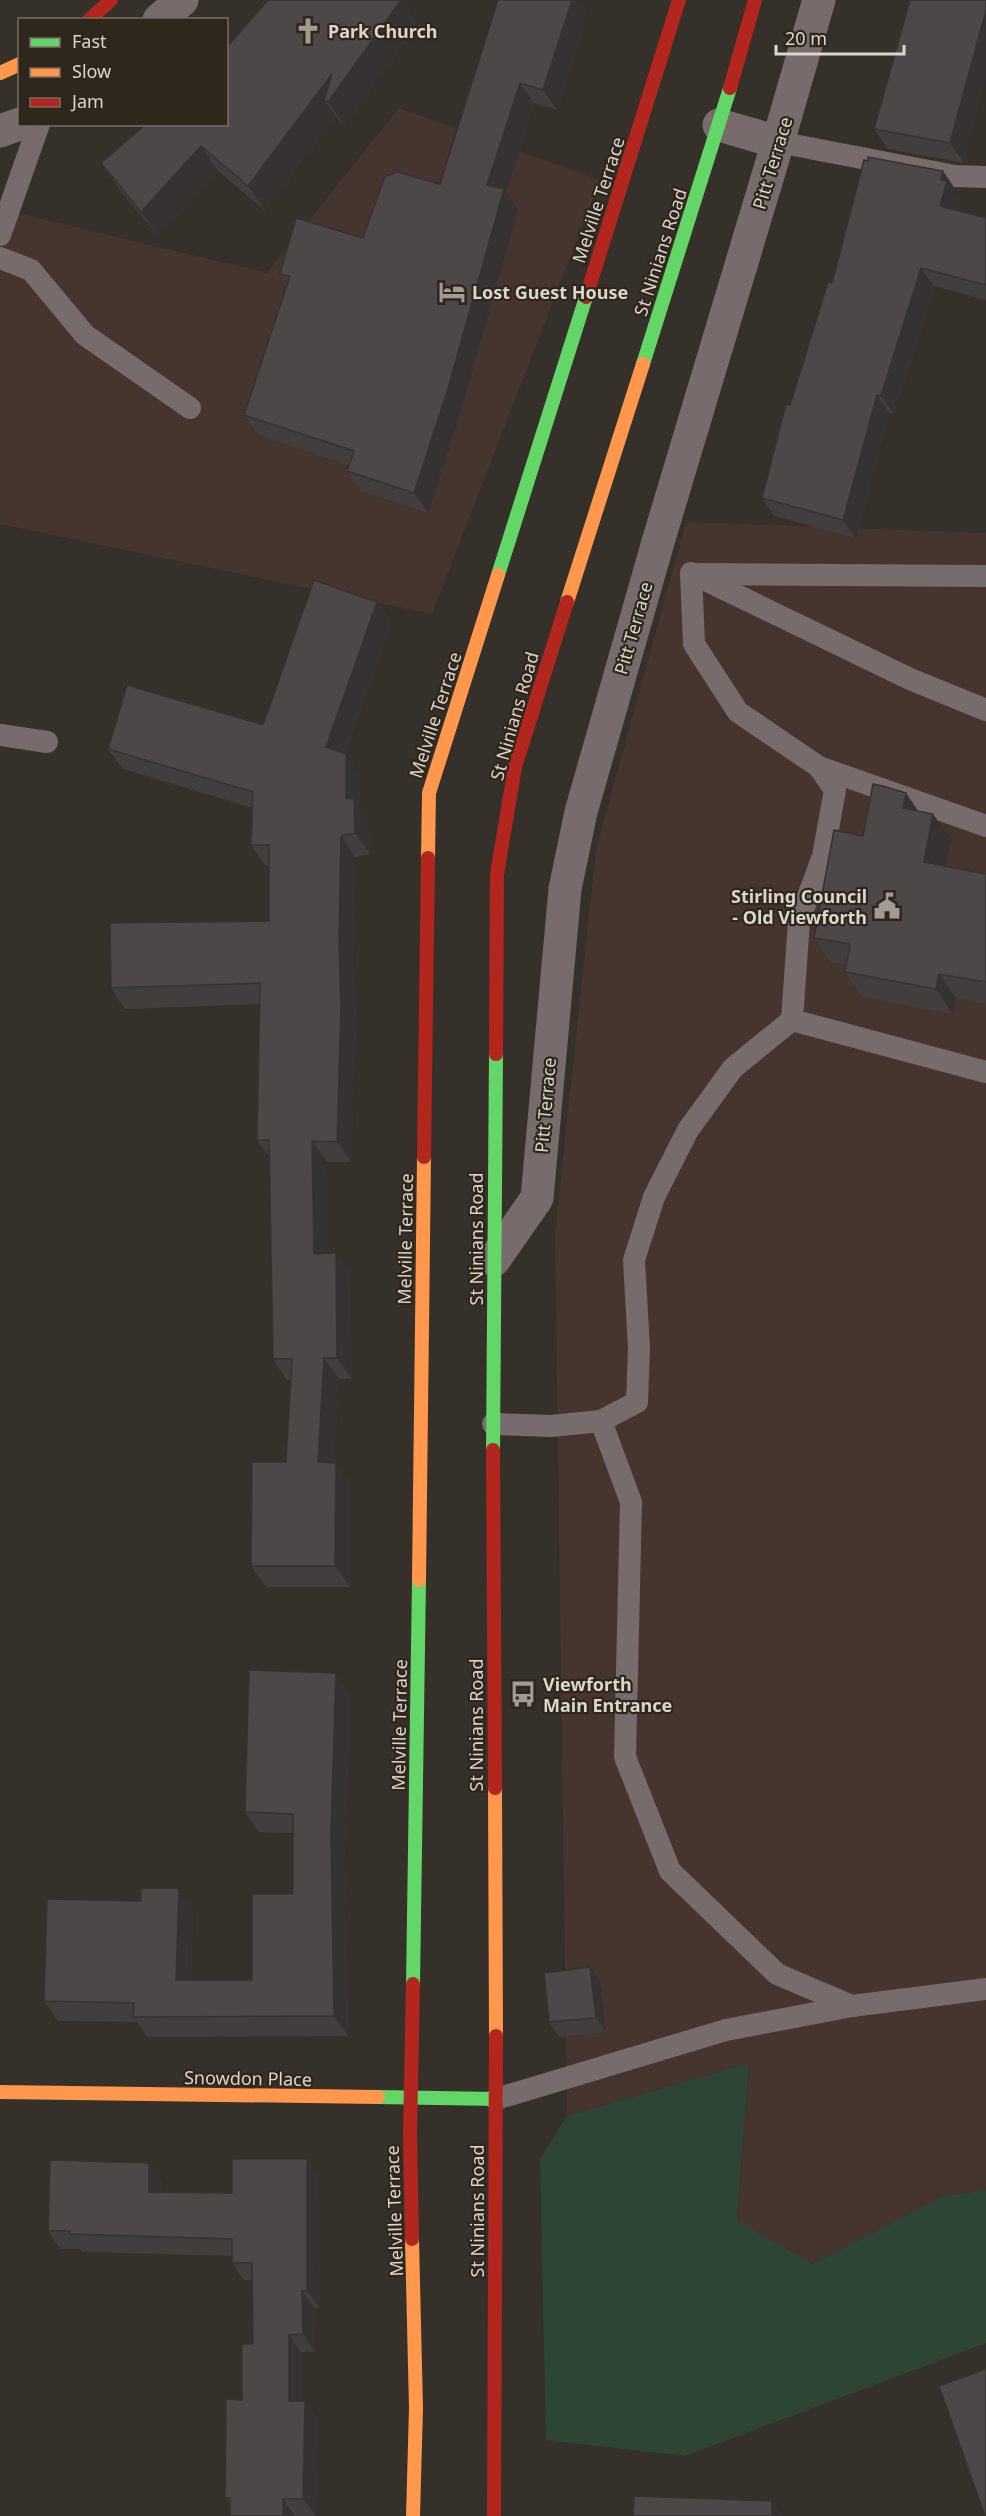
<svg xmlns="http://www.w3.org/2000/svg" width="986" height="2516" font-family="'Noto Sans',sans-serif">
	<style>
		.commercial { fill: #46342f }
		.green { fill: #2d4634 }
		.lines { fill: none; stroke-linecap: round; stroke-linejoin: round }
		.lane { stroke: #786b6c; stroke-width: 22 }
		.street { stroke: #786b6c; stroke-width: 33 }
		.fast { stroke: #63d668; stroke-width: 14 }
		.slow { stroke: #ff974d; stroke-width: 14 }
		.jam { stroke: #b3261e; stroke-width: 14 }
		.wall { fill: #423e3d }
		.shaded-wall { fill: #363232 }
		.building { fill: #4d4847; stroke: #363232; stroke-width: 1.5 }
		.labels { text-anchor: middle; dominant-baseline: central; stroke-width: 4.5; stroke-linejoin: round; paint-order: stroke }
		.poi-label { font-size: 18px; font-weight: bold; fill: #dcd5ce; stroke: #30271c; text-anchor: start }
		.street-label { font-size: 18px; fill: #dcd5ce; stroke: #30271c }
	</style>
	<rect width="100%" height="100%" fill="#36302a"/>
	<!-- commercial -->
	<g class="commercial">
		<path d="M399,108L600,180L432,614L0,524V209L267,273Z"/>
		<path d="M686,522L986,533V2190L945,2196L812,2264L737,2220L749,2063L567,2116L555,1234L596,849Z"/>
	</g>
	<!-- green -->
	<path class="green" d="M749,2063L737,2220L812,2264L945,2196L986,2190V2343L685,2456L546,2440L540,2159L567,2116Z"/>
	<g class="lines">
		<!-- lane -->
		<g class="lane">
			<path d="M778,142L955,176L986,177"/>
			<path d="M0,235L39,124"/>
			<path d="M0,258L31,270L85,335L190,408"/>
			<path d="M699,574L986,576"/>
			<path d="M0,735L47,742"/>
			<path d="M819,767L986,826"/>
			<path d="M792,1020L799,921L823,856L835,790L819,767L738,712L694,644L691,573L910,679L986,710"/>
			<path d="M601,1421L637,1402L639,1348L634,1260L654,1197L688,1130L733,1068L792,1020L986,1072"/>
			<path d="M493,1424L551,1426L601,1421L631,1502L625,1757L670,1871L777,1974L852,2006L986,1989"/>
			<path d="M496,2099L726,2030L852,2006"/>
		</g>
		<!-- street -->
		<g class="street">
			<path d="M159,20L182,0"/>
			<path d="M719,125L778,142"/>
			<path d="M0,131L20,124"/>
			<path d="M494,1260L537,1198L565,889L581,812L658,542L778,142L819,0"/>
		</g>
		<!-- fast -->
		<g class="fast">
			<path d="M643,364L730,88"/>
			<path d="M498,575L586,297"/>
			<path d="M493,1450L496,1054"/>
			<path d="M413,1984L419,1580"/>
			<path d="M378,2097L496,2099"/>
		</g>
		<!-- slow -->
		<g class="slow">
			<path d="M0,73L20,64"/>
			<path d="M567,602L643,364"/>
			<path d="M428,858L429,793L498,575"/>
			<path d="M419,1580L424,1157"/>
			<path d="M495,1788L496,2036"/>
			<path d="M0,2092L378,2097"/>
			<path d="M412,2239L416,2408L413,2516"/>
		</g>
		<!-- jam -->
		<g class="jam">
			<path d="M89,20L111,0"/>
			<path d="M730,88L755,0"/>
			<path d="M586,297L679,0"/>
			<path d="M496,1054L497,874L515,767L567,602"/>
			<path d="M424,1157L428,858"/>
			<path d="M493,1450L495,1788"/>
			<path d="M412,2239L410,2133L413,1984"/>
			<path d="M494,2516L496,2036"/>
		</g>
	</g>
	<!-- wall -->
	<g class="wall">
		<path d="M401,0L418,24L345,126L342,124L336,116L265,211L218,171L158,236L118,188L101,163Z"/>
		<path d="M498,0L587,15L557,110L534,103L506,192L518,209L461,412L428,513L361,491L347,471L349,465L258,435L244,415L288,284L280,274L363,238L440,184Z"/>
		<path d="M910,0L964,163L888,149L874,129Z"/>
		<path d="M956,190L955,193L960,200L957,210L986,218V300L934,286L894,414L889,413L856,538L774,516L762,498L790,405L832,283Z"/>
		<path d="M377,602L391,623L345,754L361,775V808L369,819L370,854L355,857L354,961L356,1027L351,1162H327L328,1254L336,1253L350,1274L352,1379H339L334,1463L350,1483V1587H266L251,1566L286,1462L291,1380H287L273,1359L270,1158L257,1140L260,1004L125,1009L111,988L269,921V866L265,865L251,845L253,808L123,769L108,749L263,725Z"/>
		<path d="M918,811L951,839L945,866L986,874V1004L956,998L953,1014L862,997L845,972L846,965L831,962L814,938L863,836Z"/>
		<path d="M350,1692L345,1852L348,2036L147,2037L137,2022L58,2021L44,2001L141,1901L193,1908L191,1980H252L293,1894V1833L259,1832L245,1812Z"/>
		<path d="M590,1967L600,1981L606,2032L559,2037L549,2022Z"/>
		<path d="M319,2177L320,2308H314L315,2352H301V2401L317,2418L316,2516H230V2504L225,2498L253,2344V2280H244L232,2263V2256L82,2252L80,2249H60L48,2231L162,2180L161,2192L232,2193Z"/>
	</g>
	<!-- shaded-wall -->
	<g class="shaded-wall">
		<path d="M401,0L418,24L345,126L328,102L324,100L336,116L265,211L248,186L332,74Z"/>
		<path d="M572,0H577L587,15L557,110L543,90Z"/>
		<path d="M986,10V81L964,163L950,143Z"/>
		<path d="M520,83L534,103L506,192L518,209L461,412L428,513L414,493L487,185Z"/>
		<path d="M201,146L218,171L158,236L141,212Z"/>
		<path d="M943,171L956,190L955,193L960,200L953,224L940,206L941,180Z"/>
		<path d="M921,268L934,286L894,414L881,396Z"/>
		<path d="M877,395L889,413L856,538L843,520Z"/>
		<path d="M377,602L391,623L340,768L326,747Z"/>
		<path d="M346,754L361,775V808L369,819L370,854L355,833L346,798Z"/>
		<path d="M906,793L923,818L903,808Z"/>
		<path d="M933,814L951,839L941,887L924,862Z"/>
		<path d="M341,836L355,857L354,961L356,1027L351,1162L337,1142Z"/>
		<path d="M939,974L956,998L953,1014L936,989Z"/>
		<path d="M312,1141L327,1162L329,1275L314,1254Z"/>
		<path d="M336,1253L350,1274L352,1379L337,1358Z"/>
		<path d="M324,1358L339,1379L333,1483L318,1462Z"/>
		<path d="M336,1463L350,1483V1587L335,1566Z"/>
		<path d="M336,1673L350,1692L345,1852L348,2036L334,2016L331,1833Z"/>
		<path d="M179,1888L193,1908L190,1999L176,1980Z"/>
		<path d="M590,1967L600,1981L606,2032L596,2018Z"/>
		<path d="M307,2159L319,2177L320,2308L307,2291Z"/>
		<path d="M149,2163L162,2180L161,2209L149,2192Z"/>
		<path d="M302,2291L314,2308L315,2352L303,2334Z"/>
		<path d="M289,2335L301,2352V2418L289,2401Z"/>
		<path d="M305,2401L317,2418L316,2516L303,2499Z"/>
		<path d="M283,2499L295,2516H283Z"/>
		<path d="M772,2501L782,2516H772Z"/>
	</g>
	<!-- building -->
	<g class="building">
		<path d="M268,0H401L328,102L324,100L332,74L248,186L201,146L141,212L101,163L146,124H226V48Z"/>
		<path d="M498,0H572L543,90L520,83L487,185L504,189L447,392L414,493L347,471L354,451L244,415L290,276L280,274L296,218L363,238L385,176L398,172L440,184Z"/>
		<path d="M910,0H986V10L950,143L874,129Z"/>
		<path d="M868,157L943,171L941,180L947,181L940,206L986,218V283L985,285L921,268L881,396L877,395L843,520L762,498L786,404L790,405L828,282L832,283L864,160L868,161Z"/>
		<path d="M314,580L377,602L326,747L346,754V798L354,799L355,833L341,836L339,940L341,1007L337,1142L312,1141L314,1254L336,1253L337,1358H324L318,1462L336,1463L335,1566H251L252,1462H286L292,1359H273L269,1140H257L260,983L111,988L110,923L269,921V845H251L253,792L108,749L127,685L263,725Z"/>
		<path d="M873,784L883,786L906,793L903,808L933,814L924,862L986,874V982L939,974L936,989L845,972L850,944L814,938L834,830L863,836Z"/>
		<path d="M249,1670L336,1673L331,1833L334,2016L133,2017L134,2003L44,2001L47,1899L141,1901V1888H179L176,1980H252V1894H293V1814L245,1812Z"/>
		<path d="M590,1967L596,2018L549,2022L544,1973Z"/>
		<path d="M232,2159H307V2291H302L303,2334L289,2335V2401H305L303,2499H283V2516H230V2498H225L226,2399L242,2400V2344H253L252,2263H232V2239L69,2234L70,2231H48L50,2160L149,2163V2192L232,2193Z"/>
		<path d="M986,2369V2516H985L939,2386Z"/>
		<path d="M634,2496L772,2501V2516H633Z"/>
	</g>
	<!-- icons -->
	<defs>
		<g id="church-bare" transform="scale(2.07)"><path d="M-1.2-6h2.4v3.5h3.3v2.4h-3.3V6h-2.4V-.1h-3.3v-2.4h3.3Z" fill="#a29b95" stroke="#30271c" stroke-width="2.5" paint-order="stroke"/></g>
		<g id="hotel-bare" transform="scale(2.07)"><path d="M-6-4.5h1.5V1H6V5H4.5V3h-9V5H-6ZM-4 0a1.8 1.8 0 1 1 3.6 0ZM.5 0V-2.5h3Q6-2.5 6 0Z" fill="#a29b95" stroke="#30271c" stroke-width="2.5" paint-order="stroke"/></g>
		<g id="civic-bare" transform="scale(2.07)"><path d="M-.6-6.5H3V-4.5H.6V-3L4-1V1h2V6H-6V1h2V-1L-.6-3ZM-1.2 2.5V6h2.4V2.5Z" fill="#a29b95" stroke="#30271c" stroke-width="2.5" paint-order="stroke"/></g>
		<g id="bus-bare" transform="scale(2.07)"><path d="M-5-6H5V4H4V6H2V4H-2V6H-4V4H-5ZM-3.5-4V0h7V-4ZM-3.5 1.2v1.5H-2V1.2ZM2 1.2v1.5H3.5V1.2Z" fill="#a29b95" stroke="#30271c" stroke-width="2.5" paint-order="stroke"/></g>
	</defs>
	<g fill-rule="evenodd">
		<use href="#church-bare" x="308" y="31"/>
		<use href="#hotel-bare" x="452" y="292"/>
		<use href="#civic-bare" x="887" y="906"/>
		<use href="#bus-bare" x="523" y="1694"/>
	</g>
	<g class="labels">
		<!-- poi labels -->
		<g class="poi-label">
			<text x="328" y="31">Park Church</text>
			<text x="472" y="292">Lost Guest House</text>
			<text x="867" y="896" text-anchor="end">Stirling Council<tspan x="867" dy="21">- Old Viewforth</tspan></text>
			<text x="543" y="1684">Viewforth<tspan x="543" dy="21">Main Entrance</tspan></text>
		</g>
		<!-- street labels -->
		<g class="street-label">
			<text transform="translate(772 163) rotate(-73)">Pitt Terrace</text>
			<text transform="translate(598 200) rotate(-72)">Melville Terrace</text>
			<text transform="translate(660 252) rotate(-72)">St Ninians Road</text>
			<text transform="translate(633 628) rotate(-74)">Pitt Terrace</text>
			<text transform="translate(435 715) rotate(-72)">Melville Terrace</text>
			<text transform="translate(514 716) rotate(-74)">St Ninians Road</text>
			<text transform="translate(545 1105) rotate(-85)">Pitt Terrace</text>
			<text transform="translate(405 1239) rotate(-89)">Melville Terrace</text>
			<text transform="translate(476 1239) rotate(-90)">St Ninians Road</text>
			<text transform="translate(399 1725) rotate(-89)">Melville Terrace</text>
			<text transform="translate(476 1725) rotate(-90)">St Ninians Road</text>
			<text transform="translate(248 2078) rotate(1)">Snowdon Place</text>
			<text transform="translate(394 2211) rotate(-92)">Melville Terrace</text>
			<text transform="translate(477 2211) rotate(-90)">St Ninians Road</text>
		</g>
	</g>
	<!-- legend -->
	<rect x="18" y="18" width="210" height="108" fill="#30271c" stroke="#756d63" stroke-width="1.5"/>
	<rect x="30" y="38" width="30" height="9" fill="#63d668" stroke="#756d63" stroke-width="1.5"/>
	<text x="72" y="48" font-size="18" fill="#dcd5ce">Fast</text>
	<rect x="30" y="68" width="30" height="9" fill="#ff974d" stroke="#756d63" stroke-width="1.5"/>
	<text x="72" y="78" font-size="18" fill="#dcd5ce">Slow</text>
	<rect x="30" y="98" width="30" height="9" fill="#b3261e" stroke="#756d63" stroke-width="1.5"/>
	<text x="72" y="108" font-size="18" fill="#dcd5ce">Jam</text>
	<!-- scale -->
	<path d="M776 45v9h128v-9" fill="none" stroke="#dcd5ce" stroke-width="3"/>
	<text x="785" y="45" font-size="18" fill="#dcd5ce" stroke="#30271c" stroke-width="4.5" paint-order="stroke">20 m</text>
</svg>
